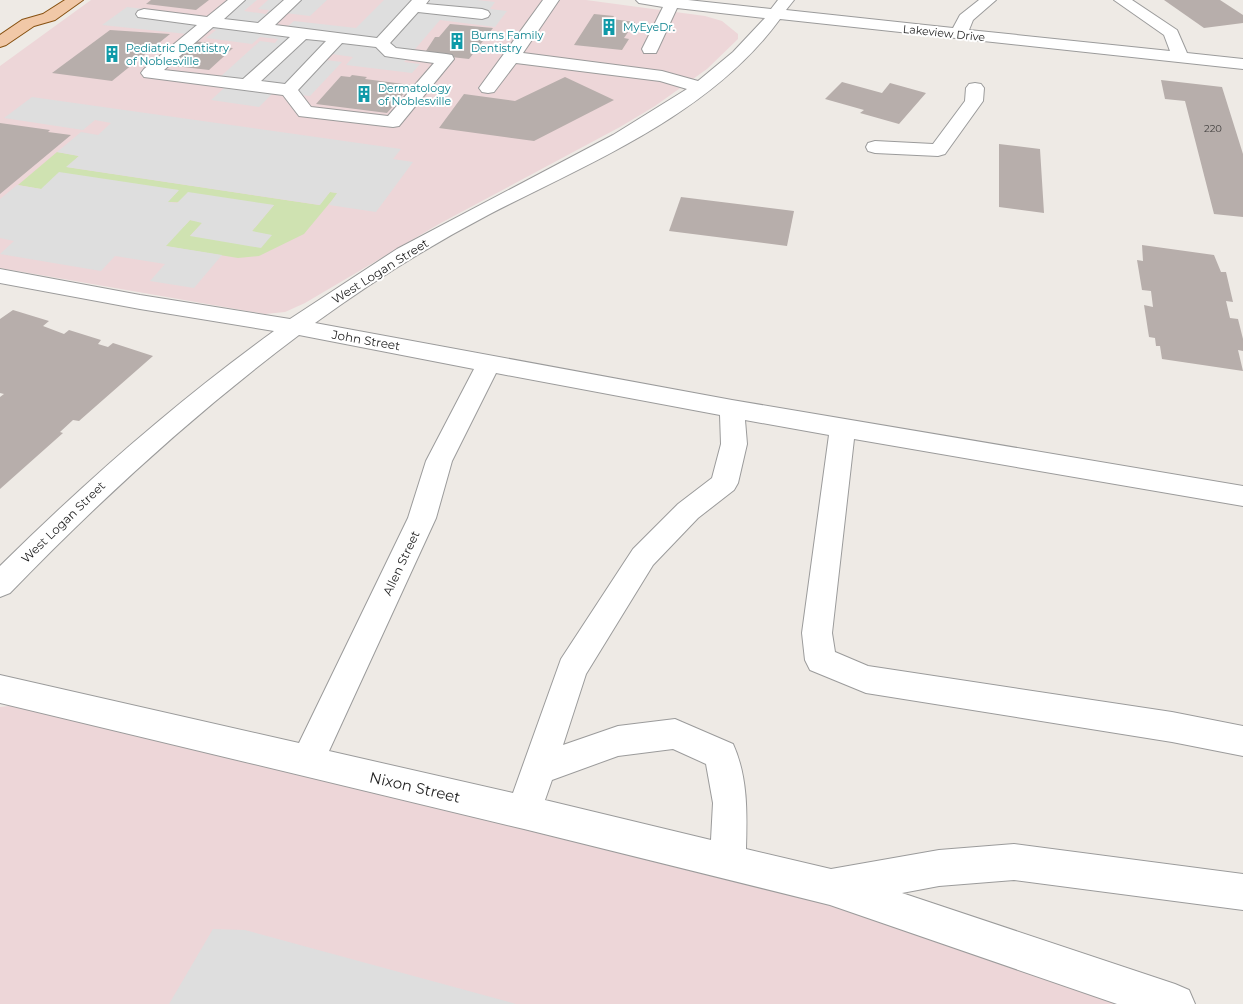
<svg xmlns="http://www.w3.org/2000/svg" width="1243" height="1004" font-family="Montserrat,sans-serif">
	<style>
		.commercial { fill: #edd6d8 }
		.grass { fill: #cfe2b1 }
		.parking { fill: #dedede }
		.building { fill: #b7aeab }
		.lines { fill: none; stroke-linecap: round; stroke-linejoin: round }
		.minor-casing { stroke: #9b9b9b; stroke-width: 2 }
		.major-casing { stroke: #875111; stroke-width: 2 }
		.minor { fill: #fff; fill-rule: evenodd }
		.major { fill: #f1c8a7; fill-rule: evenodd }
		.labels { text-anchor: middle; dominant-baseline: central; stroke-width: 4; stroke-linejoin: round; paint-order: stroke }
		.number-label { font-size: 10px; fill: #444241 }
		.far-culture-label { font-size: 11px; fill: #0d838f; stroke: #fff; text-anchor: start }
		.far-street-label { font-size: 11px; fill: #1e1e1e; stroke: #fff }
		.street-label { font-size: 12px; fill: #1e1e1e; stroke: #fff }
		.near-street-label { font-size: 15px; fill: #1e1e1e; stroke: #fff }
	</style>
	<rect width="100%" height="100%" fill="#eeeae5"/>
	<!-- commercial -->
	<g class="commercial">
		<path d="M91,0H586L705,16L722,21L738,34V39L707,69L655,106L620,127L439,224L305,303L285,312L265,314L0,268V66Z"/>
		<path d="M17,705L789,888L1116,1004H0V707Z"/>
	</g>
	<!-- grass -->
	<path class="grass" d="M57,152L79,156L67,167L319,205L330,192L338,193L304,234L259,256L238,258L165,246L190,220L203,222L190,236L252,231L274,205L167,202L178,191L41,189L18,185Z"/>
	<!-- parking -->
	<g class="parking">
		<path d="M241,0H257L244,11L266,14L269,10L258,9L268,0H327L310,16L285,13L274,24L288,26L294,21L356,28L384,0H477L495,2L490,9L507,11L495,27L440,20L404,62L420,64L412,73L346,65L353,57L332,54L326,60L342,62L310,96L274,92L259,107L211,100L234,79L220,77L260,41L275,43L278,39L260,37L252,44L206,38L216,30L196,27L187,34L102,25L127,7L220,18Z"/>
		<path d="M32,97L401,149L393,159L413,162L376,212L329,205L337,193L330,192L320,205L66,167L79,156L57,152L81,132L98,135L111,123L95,120L83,130L4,118Z"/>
		<path d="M59,172L179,190L168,202L177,203L188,192L274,205L252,231L272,235L261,248L190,236L202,223L190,220L166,246L222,255L194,288L150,281L165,264L115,256L101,271L0,254L14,241L0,238V199L17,185L41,189Z"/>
		<path d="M213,929L245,930L516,1004H169Z"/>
	</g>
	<!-- building -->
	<g class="building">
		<path d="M151,0H209L196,10L146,4Z"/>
		<path d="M1164,0H1220L1243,15V23L1204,28Z"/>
		<path d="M594,14L614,16L612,19L635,22L624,38L629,39L622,50L574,45Z"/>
		<path d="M450,24L493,28L469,59L424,54L435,37H439Z"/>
		<path d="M110,30L170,34L112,81L52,73Z"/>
		<path d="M194,41L224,45L222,47L233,48L209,70L166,65Z"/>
		<path d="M352,75L367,77L365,79L411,85L387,113L316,104L341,76L350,77Z"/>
		<path d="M565,77L614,100L534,141L439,128L464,94L515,101Z"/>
		<path d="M1161,80L1222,87L1243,154V217L1214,214L1185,101L1165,99Z"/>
		<path d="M842,82L882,93L890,83L926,93L899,124L860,113L864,110L825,99Z"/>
		<path d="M0,123L50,130L48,132L71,135L0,194Z"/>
		<path d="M999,144L1040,149L1044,213L999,207Z"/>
		<path d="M681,197L794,211L787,246L669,231Z"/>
		<path d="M1142,245L1214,255L1221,272H1226L1233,302L1226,301L1230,318L1238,319L1243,339V351L1238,350L1243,371L1162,359L1160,346H1156L1155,338L1149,337L1144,305L1153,307L1151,291L1142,290L1137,260L1143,261Z"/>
		<path d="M13,310L49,321L43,326L64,334L69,330L101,340L98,344L108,347L113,343L153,356L79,421L73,420L60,432L63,433L0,489V397L4,394L0,393V319Z"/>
	</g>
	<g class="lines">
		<!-- minor casing -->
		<g class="minor-casing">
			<g id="minor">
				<path d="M228,0H245L224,19L258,23L284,0H301L275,25L377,38L412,0H429L426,4L482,9L488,11L490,14L488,17L482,19L418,12L390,43L396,48L446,54L452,55L454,59L399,126L393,127L299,116L283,95L144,77L141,73L144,69L197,25L138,17L136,14L138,11L144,9L207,17ZM213,27L290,37L243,79L164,70ZM306,39L326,41L285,84L261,81ZM342,43L376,47L385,56L391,57L434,63L388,116L311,107L298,90Z"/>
				<path d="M543,0H559L523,53L662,71L698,81L733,52L765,18L677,8L658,49L656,53H644L642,49L663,7L639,3L636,0H688L771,9L778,0H794L786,10L953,28L960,15L979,0H996L973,20L969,30L1170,51L1164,35L1114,0H1132L1177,30L1187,53L1243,59V69L780,19C710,115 590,162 488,215C427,247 370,283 315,323L732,400L1243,486V506L854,439L832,633L835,652L868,666L1172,712L1243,726V756L1172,742L866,693L810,670L805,660L802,633L829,435L745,420L747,444L738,483L734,490L698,518L653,565L586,674L563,745L618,726L675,719L733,744C748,777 747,813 746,849L831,869L939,850L1014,844L1243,874V910L1014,880L939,886L902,893L1175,984L1189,990L1195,1004H1117L830,905L524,829L0,703V675L299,743L408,518L426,461L474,369L299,335C195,413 100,500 10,593L0,597V566C86,481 176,402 274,331L140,309L0,283V269L140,295L290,319L397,249L613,135L687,89L660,81L516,63L494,92L488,93L482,92L479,88ZM496,373L720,415L721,444L712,478L678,504L633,549L561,659L513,793L329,751L436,518L452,461ZM673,749L706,764L713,803L711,840L545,800L552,780L618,756Z"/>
				<path d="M975,83L981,84L984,88L983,101L945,154L938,156L875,153L868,151L866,147L868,143L875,141L933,144L965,101L966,88L969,84Z"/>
			</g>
		</g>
		<!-- major casing -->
		<g class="major-casing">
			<path id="major" d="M65,0H83L55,20L34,26L6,45L0,47V35L22,20L43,14Z"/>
		</g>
		<!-- minor -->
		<use href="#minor" class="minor"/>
		<!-- major -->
		<use href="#major" class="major"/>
	</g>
	<!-- icons -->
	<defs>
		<g id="building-bare" transform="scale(1.35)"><path d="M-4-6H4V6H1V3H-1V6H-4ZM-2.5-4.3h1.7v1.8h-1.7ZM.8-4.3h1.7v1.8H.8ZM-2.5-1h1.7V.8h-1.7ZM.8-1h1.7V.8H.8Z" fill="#0f9aa8" stroke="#fff" stroke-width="2.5" paint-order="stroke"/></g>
	</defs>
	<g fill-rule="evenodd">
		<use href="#building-bare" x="609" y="27"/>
		<use href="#building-bare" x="457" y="41"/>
		<use href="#building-bare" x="112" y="54"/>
		<use href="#building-bare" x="364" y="94"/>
	</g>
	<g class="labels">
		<!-- number labels -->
		<g class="number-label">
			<text x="1213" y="128">220</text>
		</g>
		<!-- far-culture labels -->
		<g class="far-culture-label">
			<text x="623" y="27">MyEyeDr.</text>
			<text x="471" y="35">Burns Family<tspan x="471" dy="13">Dentistry</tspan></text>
			<text x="126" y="48">Pediatric Dentistry<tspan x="126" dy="13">of Noblesville</tspan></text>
			<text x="378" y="88">Dermatology<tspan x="378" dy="13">of Noblesville</tspan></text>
		</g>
		<!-- far-street labels -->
		<g class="far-street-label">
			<text transform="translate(944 33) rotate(6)">Lakeview Drive</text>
		</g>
		<!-- street labels -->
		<g class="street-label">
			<text transform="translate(380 271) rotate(-32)">West Logan Street</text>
			<text transform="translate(366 340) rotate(10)">John Street</text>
			<text transform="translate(63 522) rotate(-44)">West Logan Street</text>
			<text transform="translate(401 563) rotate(-65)">Allen Street</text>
		</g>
		<!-- near-street labels -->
		<g class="near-street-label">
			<text transform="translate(415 787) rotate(13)">Nixon Street</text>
		</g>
	</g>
</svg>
